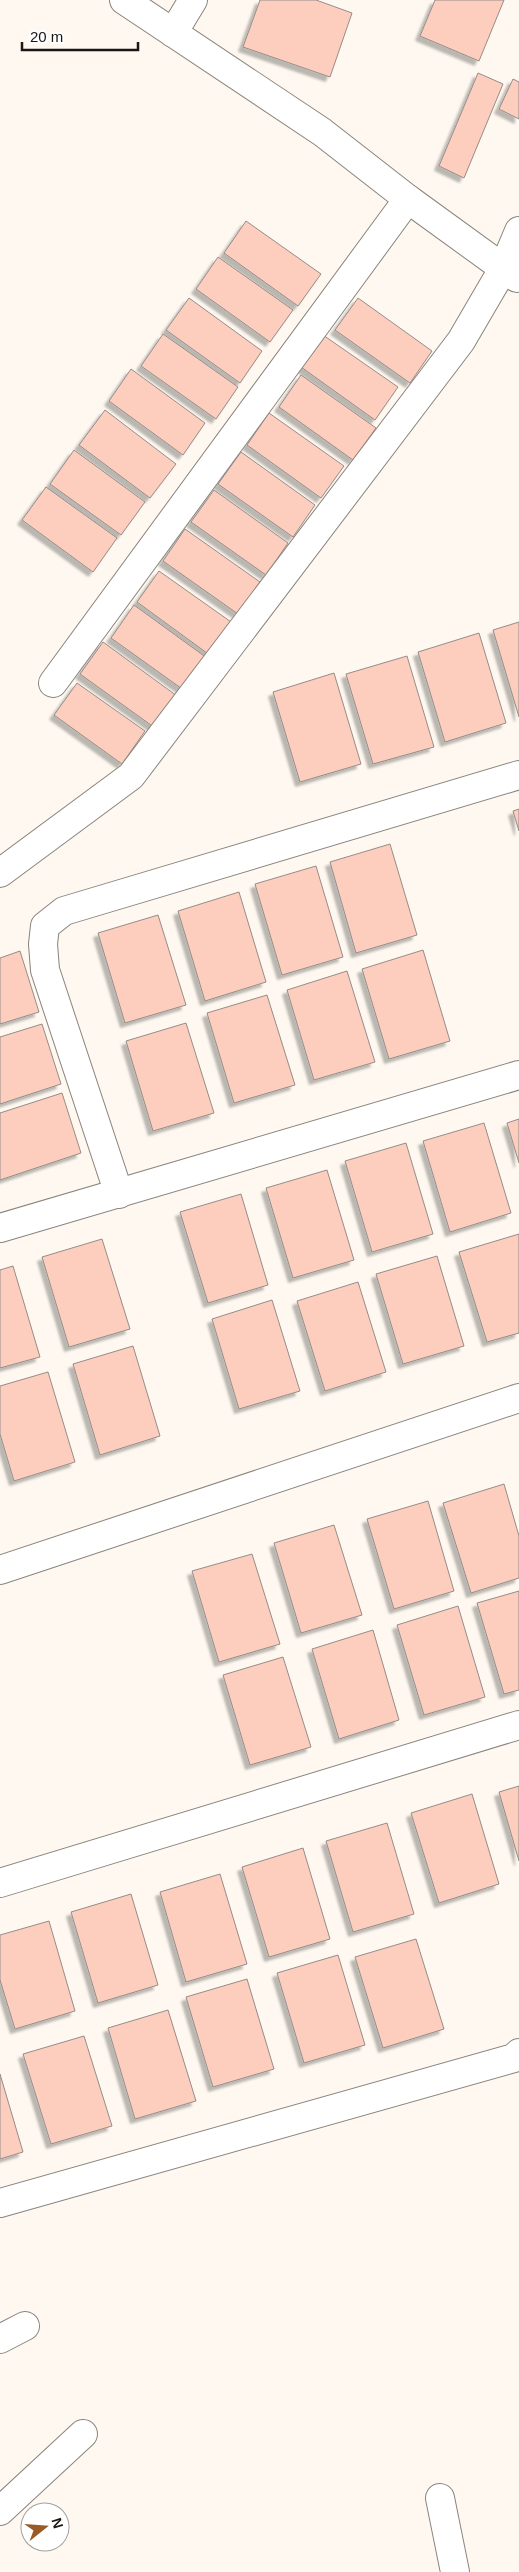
<svg xmlns="http://www.w3.org/2000/svg" width="519" height="2572" font-family="Helvetica,sans-serif">
	<style>
		.building { fill: #fdcdbd; stroke: #958c89; filter: url(#shadow) }
		.lines { fill: none; stroke-linecap: round; stroke-linejoin: round }
		.minor-casing { stroke: #8a847e; stroke-width: 30 }
		.minor { stroke: #fff; stroke-width: 28 }
	</style>
	<defs>
		<filter id="shadow"><feDropShadow dx="-4.5" dy="4.5" stdDeviation="1" flood-color="#0004"/></filter>
	</defs>
	<rect width="100%" height="100%" fill="#fef8f0"/>
	<!-- building -->
	<g class="building">
		<path d="M260,0H316L352,13L330,77L243,47Z"/>
		<path d="M435,0H504L479,61L420,36Z"/>
		<path d="M478,73L503,84L464,178L439,166Z"/>
		<path d="M513,79L519,82V119L499,109Z"/>
		<path d="M246,221L321,274L298,306L224,253Z"/>
		<path d="M218,257L293,310L270,342L196,289Z"/>
		<path d="M189,298L262,351L240,383L166,330Z"/>
		<path d="M358,298L432,351L410,383L335,330Z"/>
		<path d="M163,334L238,387L216,419L141,366Z"/>
		<path d="M323,335L398,387L375,420L301,367Z"/>
		<path d="M131,369L205,423L183,455L109,401Z"/>
		<path d="M301,375L376,428L353,460L279,407Z"/>
		<path d="M105,410L176,464L150,498L79,445Z"/>
		<path d="M269,413L344,466L321,498L247,445Z"/>
		<path d="M74,450L145,502L121,535L50,484Z"/>
		<path d="M241,452L315,505L293,537L218,484Z"/>
		<path d="M46,487L117,538L93,572L22,520Z"/>
		<path d="M214,490L288,543L266,575L191,522Z"/>
		<path d="M185,529L260,582L238,614L163,561Z"/>
		<path d="M159,571L234,624L211,656L137,602Z"/>
		<path d="M134,605L207,658L185,691L111,638Z"/>
		<path d="M519,622V717L493,630Z"/>
		<path d="M479,633L506,723L445,742L418,652Z"/>
		<path d="M103,642L177,696L155,728L80,674Z"/>
		<path d="M407,656L434,747L373,764L346,674Z"/>
		<path d="M334,673L361,764L300,782L273,692Z"/>
		<path d="M77,683L145,731L122,764L54,715Z"/>
		<path d="M519,809V831L513,811Z"/>
		<path d="M390,844L417,935L356,953L330,862Z"/>
		<path d="M316,866L343,957L282,975L255,884Z"/>
		<path d="M239,892L266,982L205,1001L178,911Z"/>
		<path d="M158,915L186,1005L125,1023L98,933Z"/>
		<path d="M423,950L450,1041L389,1059L362,969Z"/>
		<path d="M20,951L39,1012L0,1024V958Z"/>
		<path d="M347,971L375,1062L314,1080L287,990Z"/>
		<path d="M267,995L295,1085L234,1103L207,1013Z"/>
		<path d="M186,1023L214,1113L153,1131L126,1041Z"/>
		<path d="M42,1024L61,1084L0,1104V1037Z"/>
		<path d="M62,1093L81,1153L0,1180V1113Z"/>
		<path d="M519,1119V1163L507,1123Z"/>
		<path d="M484,1123L511,1213L450,1232L423,1141Z"/>
		<path d="M406,1143L433,1234L372,1252L345,1161Z"/>
		<path d="M327,1170L354,1260L293,1278L266,1188Z"/>
		<path d="M241,1194L268,1285L208,1303L180,1212Z"/>
		<path d="M519,1234V1333L487,1342L459,1252Z"/>
		<path d="M102,1239L130,1329L69,1347L42,1257Z"/>
		<path d="M437,1256L464,1346L403,1364L376,1274Z"/>
		<path d="M13,1266L40,1357L0,1368V1270Z"/>
		<path d="M358,1282L386,1372L325,1391L297,1301Z"/>
		<path d="M272,1300L300,1391L239,1409L212,1319Z"/>
		<path d="M133,1346L160,1436L100,1455L73,1364Z"/>
		<path d="M48,1372L75,1462L14,1481L0,1434V1386Z"/>
		<path d="M504,1484L519,1536V1578L471,1593L443,1503Z"/>
		<path d="M428,1501L454,1591L394,1609L367,1519Z"/>
		<path d="M334,1525L362,1615L301,1633L274,1543Z"/>
		<path d="M252,1554L280,1644L219,1662L192,1571Z"/>
		<path d="M519,1591V1690L504,1694L477,1603Z"/>
		<path d="M458,1606L485,1697L424,1715L397,1625Z"/>
		<path d="M373,1630L399,1720L339,1739L312,1649Z"/>
		<path d="M283,1657L311,1747L250,1765L223,1675Z"/>
		<path d="M519,1786V1861L499,1792Z"/>
		<path d="M472,1794L499,1884L439,1903L411,1813Z"/>
		<path d="M387,1823L414,1914L353,1932L326,1841Z"/>
		<path d="M303,1848L330,1939L269,1957L242,1867Z"/>
		<path d="M220,1874L247,1964L186,1982L160,1892Z"/>
		<path d="M131,1894L158,1985L98,2003L71,1912Z"/>
		<path d="M49,1921L75,2011L15,2029L0,1980V1935Z"/>
		<path d="M416,1939L444,2029L383,2048L355,1957Z"/>
		<path d="M338,1955L365,2045L304,2063L277,1973Z"/>
		<path d="M247,1979L274,2069L213,2087L186,1997Z"/>
		<path d="M168,2010L196,2101L135,2119L108,2028Z"/>
		<path d="M84,2036L112,2126L51,2144L23,2054Z"/>
		<path d="M0,2074L23,2152L0,2159Z"/>
	</g>
	<g class="lines">
		<!-- minor casing -->
		<g class="minor-casing">
			<g id="minor">
				<path d="M124,0L322,132L408,199L517,278"/>
				<path d="M173,33L193,0"/>
				<path d="M53,683L408,199"/>
				<path d="M0,873L131,776L461,341L503,269L519,231"/>
				<path d="M119,1194L45,970L43,944L45,926L64,911L519,775"/>
				<path d="M0,1228L519,1075"/>
				<path d="M0,1570L519,1398"/>
				<path d="M0,1883L519,1725"/>
				<path d="M0,2203L514,2058L519,2053"/>
				<path d="M0,2339L25,2326"/>
				<path d="M440,2498L455,2572"/>
				<path d="M0,2511L83,2434"/>
			</g>
		</g>
		<!-- minor -->
		<use href="#minor" class="minor"/>
	</g>
	<!-- north arrow -->
	<g transform="translate(45 2527) rotate(73)"><circle r="24" fill="#ffffff" stroke="#a3a2a1"/>
	<path d="M0-4L9 19L0 12L-9 19Z" fill="#9a5a23"/>
	<text y="-8" font-size="14" font-weight="bold" text-anchor="middle" fill="#191614">N</text>
	</g>
	<!-- scale -->
	<path d="M22 42v8h116v-8" fill="none" stroke="#191614" stroke-width="2.5"/>
	<text x="30" y="42" font-size="15" fill="#191614" stroke="#ffffff" stroke-width="4" paint-order="stroke">20 m</text>
</svg>
